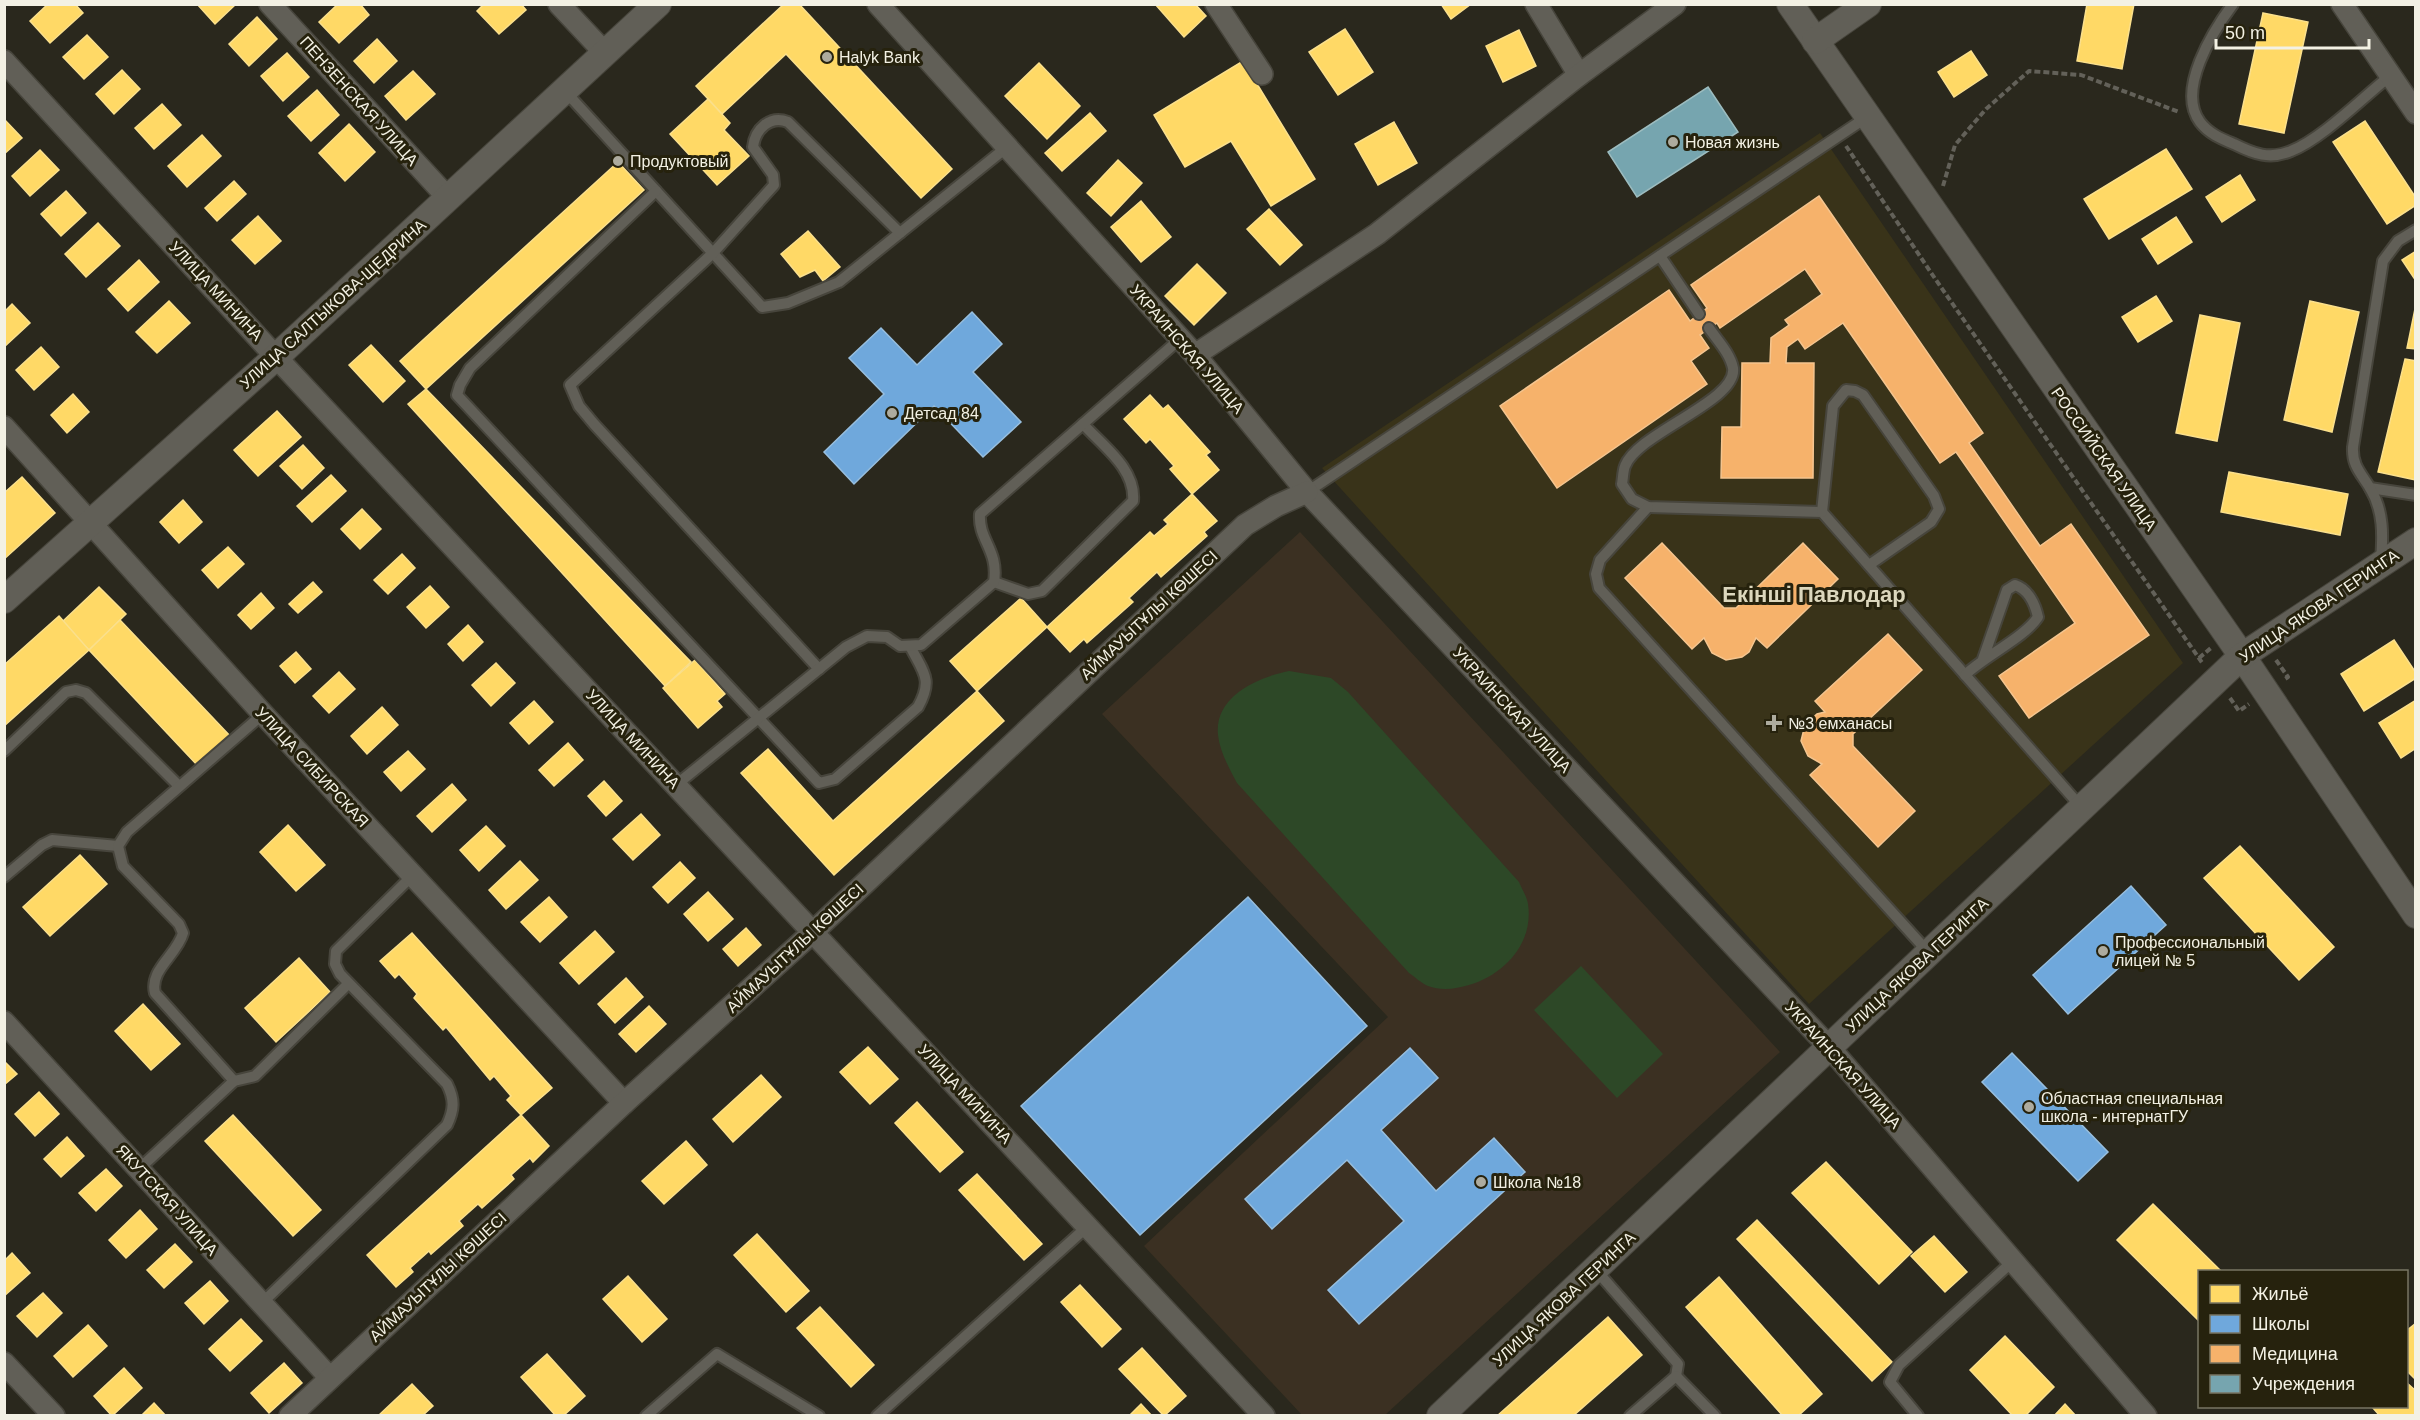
<svg xmlns="http://www.w3.org/2000/svg" width="2420" height="1420" font-family="Arial,sans-serif">
	<style>
		.built { fill: #393319 }
		.education { fill: #3b3022 }
		.green { fill: #2d4827 }
		.homes { fill: #ffd966; stroke: #fbe08c; stroke-width: 1.5 }
		.schools { fill: #6fa8dc; stroke: #97bede; stroke-width: 1.5 }
		.health { fill: #f6b26b; stroke: #f5c58f; stroke-width: 1.5 }
		.public { fill: #76a5af; stroke: #9cbcbf; stroke-width: 1.5 }
		.lines { fill: none; stroke-linecap: round; stroke-linejoin: round }
		.service-casing { stroke: #47453c; stroke-width: 14 }
		.minor-casing { stroke: #47453c; stroke-width: 24 }
		.tertiary-casing { stroke: #47453c; stroke-width: 28 }
		.path { stroke: #636159; stroke-width: 4; stroke-dasharray: 6 3; stroke-linecap: butt }
		.service { stroke: #615f57; stroke-width: 10 }
		.minor { stroke: #615f57; stroke-width: 21 }
		.tertiary { stroke: #615f57; stroke-width: 26 }
		.poi-dot { fill: #adab9e; stroke: #26220d; stroke-width: 2 }
		.labels { text-anchor: middle; dominant-baseline: central; stroke-width: 6; stroke-linejoin: round; paint-order: stroke }
		.poi-label { font-size: 16px; fill: #f3f1e4; stroke: #26220d; text-anchor: start }
		.street-label { font-size: 16px; fill: #f3f1e4; stroke: #26220d }
		.district-label { font-size: 22px; font-weight: bold; fill: #dcd7bd; stroke: #26220d }
	</style>
	<rect width="100%" height="100%" fill="#2a281d"/>
	<!-- built -->
	<path class="built" d="M1820,133L2183,663L1809,1004L1322,468Z"/>
	<!-- education -->
	<path class="education" d="M1300,532L1780,1052L1385,1415H1302L1144,1246L1388,1017L1102,714Z"/>
	<!-- green -->
	<g class="green">
		<path d="M1289,671L1331,678L1348,692L1519,882C1522,889 1527,897 1528,904C1534,943 1504,975 1469,985C1456,989 1441,991 1428,986C1421,983 1415,977 1409,973L1237,783C1229,768 1220,752 1218,735C1214,696 1259,677 1289,671Z"/>
		<path d="M1581,966L1663,1054L1617,1098L1534,1010Z"/>
	</g>
	<!-- homes -->
	<g class="homes">
		<path d="M48,4H75L83,13L50,43L30,21Z"/>
		<path d="M197,4H236L215,24Z"/>
		<path d="M338,4H360L369,15L339,43L319,22Z"/>
		<path d="M484,4H521L526,10L499,34L477,11Z"/>
		<path d="M784,4H799L952,169L921,198L786,54L722,114L696,86Z"/>
		<path d="M1155,4H1195L1206,16L1184,37Z"/>
		<path d="M1441,4H1471L1451,19Z"/>
		<path d="M2087,4H2134L2122,69L2077,61Z"/>
		<path d="M2263,13L2308,22L2284,133L2239,124Z"/>
		<path d="M257,17L277,39L249,66L229,44Z"/>
		<path d="M1345,29L1373,72L1338,95L1309,52Z"/>
		<path d="M1519,30L1536,66L1503,82L1486,46Z"/>
		<path d="M87,35L108,57L84,79L63,57Z"/>
		<path d="M377,39L397,61L374,83L354,61Z"/>
		<path d="M1971,51L1987,75L1954,97L1938,72Z"/>
		<path d="M287,53L309,77L283,101L261,76Z"/>
		<path d="M1243,61L1315,179L1271,206L1231,141L1185,167L1154,115Z"/>
		<path d="M1039,63L1080,106L1047,139L1005,96Z"/>
		<path d="M122,70L140,89L114,114L96,94Z"/>
		<path d="M413,71L435,94L406,120L385,96Z"/>
		<path d="M317,90L339,115L311,141L288,116Z"/>
		<path d="M708,99L730,123L724,130L749,156L717,185L670,134Z"/>
		<path d="M162,104L181,125L154,149L135,128Z"/>
		<path d="M1090,113L1106,131L1062,171L1045,153Z"/>
		<path d="M4,119L22,138L4,154Z"/>
		<path d="M2365,121L2416,198V205L2387,224L2333,142Z"/>
		<path d="M1394,122L1417,163L1378,185L1355,144Z"/>
		<path d="M349,124L375,152L345,181L319,153Z"/>
		<path d="M202,135L221,156L187,187L168,166Z"/>
		<path d="M2166,149L2192,189L2109,239L2084,199Z"/>
		<path d="M40,150L59,170L30,196L12,176Z"/>
		<path d="M1118,160L1142,183L1111,216L1087,193Z"/>
		<path d="M618,162L644,190L426,389L400,361Z"/>
		<path d="M2240,175L2255,200L2222,222L2206,197Z"/>
		<path d="M234,181L246,194L217,221L205,208Z"/>
		<path d="M66,191L86,213L61,236L41,214Z"/>
		<path d="M1141,201L1171,237L1141,262L1111,227Z"/>
		<path d="M1269,209L1302,245L1280,265L1247,229Z"/>
		<path d="M258,216L281,241L255,264L232,240Z"/>
		<path d="M2176,217L2192,242L2158,264L2142,239Z"/>
		<path d="M98,223L120,246L86,277L65,254Z"/>
		<path d="M808,231L840,267L823,281L815,270L800,277L781,254Z"/>
		<path d="M2416,251V281L2402,260Z"/>
		<path d="M139,260L159,282L128,311L108,289Z"/>
		<path d="M1197,264L1226,293L1194,325L1165,296Z"/>
		<path d="M2156,296L2172,321L2138,342L2122,317Z"/>
		<path d="M169,301L190,323L157,353L136,332Z"/>
		<path d="M2310,301L2359,312L2332,432L2284,420Z"/>
		<path d="M12,304L30,323L4,347V312Z"/>
		<path d="M2416,304V349L2407,348Z"/>
		<path d="M2200,315L2240,323L2217,441L2176,433Z"/>
		<path d="M371,345L405,381L383,402L349,365Z"/>
		<path d="M41,347L59,367L34,390L16,370Z"/>
		<path d="M2405,359L2416,361V480L2378,472Z"/>
		<path d="M426,389L691,662L665,686L408,404Z"/>
		<path d="M73,394L89,412L67,433L51,415Z"/>
		<path d="M1150,395L1163,409L1168,405L1210,452L1206,455L1219,470L1192,494L1170,469L1174,466L1150,439L1146,443L1124,419Z"/>
		<path d="M277,411L301,437L258,476L234,450Z"/>
		<path d="M303,445L324,468L302,489L280,466Z"/>
		<path d="M2229,472L2348,494L2340,535L2221,512Z"/>
		<path d="M331,475L346,491L312,522L297,506Z"/>
		<path d="M22,477L55,513L4,559V493Z"/>
		<path d="M1192,494L1217,521L1204,532L1207,536L1161,577L1157,572L1129,598L1133,602L1087,643L1084,639L1070,652L1047,627L1150,532L1154,536L1168,524L1164,520Z"/>
		<path d="M183,500L202,522L179,543L160,522Z"/>
		<path d="M362,509L381,529L360,549L341,529Z"/>
		<path d="M228,547L244,564L218,588L202,570Z"/>
		<path d="M402,554L415,568L388,594L374,580Z"/>
		<path d="M313,582L322,592L298,613L289,604Z"/>
		<path d="M430,586L449,607L426,628L407,607Z"/>
		<path d="M99,587L126,614L89,650L62,622Z"/>
		<path d="M261,593L274,608L251,629L238,615Z"/>
		<path d="M1021,598L1047,627L977,691L1004,721L834,875L741,773L768,749L833,821L977,691L950,661Z"/>
		<path d="M59,616L89,650L4,726V665Z"/>
		<path d="M120,620L231,737L199,767L89,650Z"/>
		<path d="M468,625L483,642L463,661L448,644Z"/>
		<path d="M2394,640L2416,673V678L2364,711L2341,674Z"/>
		<path d="M296,652L311,669L295,683L280,666Z"/>
		<path d="M695,660L725,694L717,701L722,707L698,728L663,688Z"/>
		<path d="M496,663L515,683L491,706L472,685Z"/>
		<path d="M339,672L355,689L329,713L313,696Z"/>
		<path d="M2416,700V748L2401,758L2379,723Z"/>
		<path d="M534,701L553,722L529,744L510,723Z"/>
		<path d="M382,707L398,725L367,754L351,736Z"/>
		<path d="M568,743L583,760L554,786L539,770Z"/>
		<path d="M408,751L425,769L401,791L384,772Z"/>
		<path d="M604,781L622,801L606,816L588,796Z"/>
		<path d="M452,784L466,800L432,832L417,816Z"/>
		<path d="M641,814L660,835L633,860L613,839Z"/>
		<path d="M288,825L325,865L296,891L260,852Z"/>
		<path d="M486,826L505,846L479,871L460,850Z"/>
		<path d="M2240,846L2334,947L2299,980L2204,878Z"/>
		<path d="M80,855L107,884L50,936L23,907Z"/>
		<path d="M520,861L538,880L506,909L489,890Z"/>
		<path d="M680,862L695,878L668,903L653,887Z"/>
		<path d="M708,892L733,919L708,941L684,914Z"/>
		<path d="M549,897L567,917L540,942L521,922Z"/>
		<path d="M746,928L761,945L738,966L723,949Z"/>
		<path d="M595,931L614,952L579,984L560,963Z"/>
		<path d="M412,933L552,1088L521,1115L507,1100L511,1096L494,1076L490,1080L446,1027L443,1030L414,998L417,994L399,974L395,978L380,961Z"/>
		<path d="M299,958L330,992L276,1042L245,1008Z"/>
		<path d="M626,978L643,997L615,1023L598,1004Z"/>
		<path d="M143,1004L180,1044L151,1070L115,1031Z"/>
		<path d="M649,1006L666,1024L636,1052L619,1034Z"/>
		<path d="M868,1047L898,1079L870,1104L840,1072Z"/>
		<path d="M4,1061L17,1074L4,1085Z"/>
		<path d="M761,1075L781,1097L733,1142L713,1119Z"/>
		<path d="M39,1092L59,1114L35,1136L15,1114Z"/>
		<path d="M917,1102L963,1152L940,1172L895,1123Z"/>
		<path d="M233,1115L321,1210L293,1236L205,1141Z"/>
		<path d="M521,1115L549,1146L533,1162L530,1158L511,1175L514,1179L482,1208L478,1204L459,1221L463,1226L431,1254L429,1251L410,1268L413,1272L396,1287L367,1255Z"/>
		<path d="M67,1137L84,1156L61,1177L44,1159Z"/>
		<path d="M686,1141L707,1165L664,1204L642,1181Z"/>
		<path d="M1826,1162L1912,1252L1879,1284L1792,1193Z"/>
		<path d="M106,1169L122,1186L96,1211L79,1193Z"/>
		<path d="M977,1174L1042,1244L1024,1260L959,1190Z"/>
		<path d="M2153,1204L2222,1272H2200V1322L2117,1240Z"/>
		<path d="M140,1210L157,1229L126,1258L109,1240Z"/>
		<path d="M1757,1220L1892,1362L1872,1381L1737,1239Z"/>
		<path d="M757,1234L809,1291L786,1312L734,1255Z"/>
		<path d="M1934,1236L1967,1272L1945,1292L1911,1256Z"/>
		<path d="M175,1244L192,1262L164,1288L147,1270Z"/>
		<path d="M12,1253L30,1273L4,1296V1261Z"/>
		<path d="M628,1276L667,1319L642,1342L603,1299Z"/>
		<path d="M1719,1277L1822,1394L1798,1416H1783L1686,1307Z"/>
		<path d="M210,1281L228,1301L204,1324L185,1303Z"/>
		<path d="M1080,1285L1121,1329L1102,1347L1061,1302Z"/>
		<path d="M43,1293L62,1313L37,1337L17,1316Z"/>
		<path d="M820,1307L874,1365L851,1387L797,1328Z"/>
		<path d="M1608,1317L1642,1355L1573,1416H1497Z"/>
		<path d="M241,1319L262,1341L230,1371L209,1349Z"/>
		<path d="M2416,1323V1380L2406,1370V1331Z"/>
		<path d="M88,1325L107,1346L73,1377L54,1356Z"/>
		<path d="M2005,1336L2054,1387L2025,1416H2013L1970,1370Z"/>
		<path d="M1142,1348L1186,1396L1164,1416L1119,1369Z"/>
		<path d="M547,1354L585,1396L563,1416H556L521,1377Z"/>
		<path d="M284,1363L302,1383L269,1413L251,1393Z"/>
		<path d="M124,1368L142,1388L112,1416L94,1396Z"/>
		<path d="M2406,1382L2416,1391V1416H2380L2373,1408L2375,1406H2406Z"/>
		<path d="M412,1384L433,1406L422,1416H378Z"/>
		<path d="M154,1403L166,1416H141Z"/>
		<path d="M1141,1404L1152,1416H1129Z"/>
		<path d="M2065,1404L2076,1416H2054Z"/>
	</g>
	<!-- schools -->
	<g class="schools">
		<path d="M972,312L1002,344L973,372L1021,422L983,457L934,406L854,484L824,452L884,394L849,358L881,328L917,365Z"/>
		<path d="M2131,886L2166,925L2068,1014L2033,975Z"/>
		<path d="M1248,897L1367,1026L1140,1235L1021,1106Z"/>
		<path d="M1410,1048L1438,1078L1381,1130L1436,1191L1494,1138L1525,1172L1359,1324L1328,1290L1404,1221L1347,1160L1272,1229L1245,1199Z"/>
		<path d="M2012,1053L2108,1152L2078,1181L1982,1082Z"/>
	</g>
	<!-- health -->
	<g class="health">
		<path d="M1819,196L1983,433L1969,443L2040,546L2071,524L2149,635L2029,718L1999,676L2075,623L1956,452L1940,463L1843,323L1805,349L1798,339L1787,347L1786,363H1814L1813,478H1721L1722,427H1741L1742,363H1770L1771,338L1789,325L1785,320L1822,294L1805,269L1720,328L1717,323L1700,335L1709,348L1691,361L1707,384L1557,488L1500,406L1669,290L1690,321L1707,308L1691,285Z"/>
		<path d="M1662,543L1724,608H1736L1803,543L1838,579L1767,648L1756,638L1749,652L1742,657L1726,660L1712,653L1704,638L1692,649L1625,578Z"/>
		<path d="M1888,634L1922,670L1853,734V746L1915,811L1878,847L1810,775L1822,764L1808,756L1801,741L1805,725L1817,714L1825,712L1815,701Z"/>
	</g>
	<!-- public -->
	<path class="public" d="M1708,87L1738,132L1637,197L1608,152Z"/>
	<g class="lines">
		<!-- service casing -->
		<g class="service-casing">
			<g id="service">
				<path d="M2233,4C2213,31 2176,90 2200,122C2209,134 2222,139 2234,144C2254,154 2270,160 2291,151C2322,139 2363,97 2390,76"/>
				<path d="M565,91L762,307L788,303L839,282L1007,147"/>
				<path d="M656,191L470,368L460,385L457,395L819,783L835,779L918,707C933,680 924,673 911,648"/>
				<path d="M1660,256L1699,314"/>
				<path d="M1709,328C1717,340 1730,353 1733,368C1738,401 1637,433 1625,466C1623,471 1623,479 1622,484L1632,499L1648,507L1822,512L2082,808"/>
				<path d="M2370,488L2416,495"/>
				<path d="M1307,492L1867,117"/>
				<path d="M1648,507L1600,560L1596,574L1599,588L1929,953"/>
				<path d="M1822,512L1833,406L1846,390L1855,391L1863,395L1934,496L1939,509L1931,522L1869,565"/>
				<path d="M2381,561C2383,536 2384,511 2370,488C2361,473 2352,466 2353,447L2383,261L2398,241L2416,230"/>
				<path d="M994,582L1028,594L1042,591L1133,501C1136,469 1103,446 1083,424"/>
				<path d="M819,669L594,424L579,406L570,385L713,253L774,185L773,175L753,147C755,129 770,115 788,122L900,233"/>
				<path d="M1965,675C1985,656 2025,637 2038,617C2035,604 2028,589 2015,585L2007,590L1983,659"/>
				<path d="M4,751L66,692L76,690L86,693L178,785"/>
				<path d="M676,785L846,647L867,636L887,637L900,646L921,645L994,582C999,550 978,540 980,514L1180,339"/>
				<path d="M4,877L42,845L52,840L118,846"/>
				<path d="M234,1081L155,993C149,970 177,955 183,933L179,924L123,866L118,846L127,832L263,714"/>
				<path d="M139,1169L234,1081L255,1076L348,984"/>
				<path d="M1596,1270L1678,1364L1676,1376L1630,1416"/>
				<path d="M262,1303L447,1125C454,1110 455,1100 447,1084L340,974L335,964L336,951L412,876"/>
				<path d="M1676,1376L1715,1416"/>
				<path d="M646,1416L717,1354L819,1416"/>
				<path d="M877,1416L1089,1225"/>
				<path d="M1918,1416L1890,1382L1899,1365L2013,1261"/>
			</g>
		</g>
		<!-- minor casing -->
		<g class="minor-casing">
			<g id="minor">
				<path d="M270,4L448,198"/>
				<path d="M559,4L605,53"/>
				<path d="M878,4L1195,355L1307,492L1830,1048L2146,1416"/>
				<path d="M1216,4L1262,74"/>
				<path d="M1536,4L1579,75"/>
				<path d="M2342,4L2416,113"/>
				<path d="M4,61L276,357L1264,1416"/>
				<path d="M1195,355L1377,234L1579,75L1675,4"/>
				<path d="M4,427L263,714L624,1103"/>
				<path d="M4,1022L330,1378"/>
				<path d="M4,1363L54,1416"/>
				<path d="M290,1416L624,1103L813,932L1245,525L1276,506L1307,492"/>
			</g>
		</g>
		<!-- tertiary casing -->
		<g class="tertiary-casing">
			<g id="tertiary">
				<path d="M1790,4L2242,656L2416,915"/>
				<path d="M1815,41L1868,4"/>
				<path d="M4,600L276,357L658,4"/>
				<path d="M1440,1416L2242,656L2416,541"/>
			</g>
		</g>
		<!-- path -->
		<g class="path">
			<path d="M1846,146L1936,280L2203,664"/>
			<path d="M1943,186L1955,145L1986,109L2029,71L2081,75L2179,112"/>
			<path d="M2199,658L2211,648"/>
			<path d="M2276,660L2288,677L2285,679"/>
			<path d="M2230,698L2239,711L2249,704"/>
		</g>
		<!-- service -->
		<use href="#service" class="service"/>
		<!-- minor -->
		<use href="#minor" class="minor"/>
		<!-- tertiary -->
		<use href="#tertiary" class="tertiary"/>
	</g>
	<!-- markers -->
	<g class="poi-dot">
		<circle cx="827" cy="57" r="6"/>
		<circle cx="1673" cy="142" r="6"/>
		<circle cx="618" cy="161" r="6"/>
		<circle cx="892" cy="413" r="6"/>
		<path d="M1771 714h6v6h6v6h-6v6h-6v-6h-6v-6h6z"/>
		<circle cx="2103" cy="951" r="6"/>
		<circle cx="2029" cy="1107" r="6"/>
		<circle cx="1481" cy="1182" r="6"/>
	</g>
	<g class="labels">
		<!-- poi labels -->
		<g class="poi-label">
			<text x="839" y="57">Halyk Bank</text>
			<text x="1685" y="142">Новая жизнь</text>
			<text x="630" y="161">Продуктовый</text>
			<text x="904" y="413">Детсад 84</text>
			<text x="1788" y="723">№3 емханасы</text>
			<text x="2115" y="942">Профессиональный<tspan x="2115" dy="18">лицей № 5</tspan></text>
			<text x="2041" y="1098">Областная специальная<tspan x="2041" dy="18">школа - интернатГУ</tspan></text>
			<text x="1493" y="1182">Школа №18</text>
		</g>
		<!-- street labels -->
		<g class="street-label">
			<text transform="translate(359 101) rotate(48)">ПЕНЗЕНСКАЯ УЛИЦА</text>
			<text transform="translate(216 291) rotate(47)">УЛИЦА МИНИНА</text>
			<text transform="translate(333 304) rotate(-42)">УЛИЦА САЛТЫКОВА-ЩЕДРИНА</text>
			<text transform="translate(1187 349) rotate(49)">УКРАИНСКАЯ УЛИЦА</text>
			<text transform="translate(2104 459) rotate(55)">РОССИЙСКАЯ УЛИЦА</text>
			<text transform="translate(2319 606) rotate(-34)">УЛИЦА ЯКОВА ГЕРИНГА</text>
			<text transform="translate(1149 615) rotate(-43)">АЙМАУЫТҰЛЫ КӨШЕСІ</text>
			<text transform="translate(1512 710) rotate(47)">УКРАИНСКАЯ УЛИЦА</text>
			<text transform="translate(633 739) rotate(47)">УЛИЦА МИНИНА</text>
			<text transform="translate(312 767) rotate(47)">УЛИЦА СИБИРСКАЯ</text>
			<text transform="translate(795 948) rotate(-43)">АЙМАУЫТҰЛЫ КӨШЕСІ</text>
			<text transform="translate(1917 965) rotate(-43)">УЛИЦА ЯКОВА ГЕРИНГА</text>
			<text transform="translate(1843 1065) rotate(48)">УКРАИНСКАЯ УЛИЦА</text>
			<text transform="translate(965 1094) rotate(47)">УЛИЦА МИНИНА</text>
			<text transform="translate(167 1200) rotate(48)">ЯКУТСКАЯ УЛИЦА</text>
			<text transform="translate(438 1277) rotate(-43)">АЙМАУЫТҰЛЫ КӨШЕСІ</text>
			<text transform="translate(1564 1299) rotate(-43)">УЛИЦА ЯКОВА ГЕРИНГА</text>
		</g>
		<!-- district labels -->
		<g class="district-label">
			<text x="1814" y="594">Екінші Павлодар</text>
		</g>
	</g>
	<!-- border -->
	<rect width="2420" height="1420" fill="none" stroke="#f3f1e4" stroke-width="12"/>
	<!-- legend -->
	<rect x="2198" y="1270" width="210" height="138" fill="#26220d" stroke="#787563" stroke-width="1.5"/>
	<rect x="2210" y="1285" width="30" height="18" fill="#ffd966" stroke="#787563" stroke-width="1.5"/>
	<text x="2252" y="1300" font-size="18" fill="#f3f1e4">Жильё</text>
	<rect x="2210" y="1315" width="30" height="18" fill="#6fa8dc" stroke="#787563" stroke-width="1.5"/>
	<text x="2252" y="1330" font-size="18" fill="#f3f1e4">Школы</text>
	<rect x="2210" y="1345" width="30" height="18" fill="#f6b26b" stroke="#787563" stroke-width="1.5"/>
	<text x="2252" y="1360" font-size="18" fill="#f3f1e4">Медицина</text>
	<rect x="2210" y="1375" width="30" height="18" fill="#76a5af" stroke="#787563" stroke-width="1.5"/>
	<text x="2252" y="1390" font-size="18" fill="#f3f1e4">Учреждения</text>
	<!-- scale -->
	<path d="M2216 39v9h153v-9" fill="none" stroke="#f3f1e4" stroke-width="3"/>
	<text x="2225" y="39" font-size="18" fill="#f3f1e4" stroke="#26220d" stroke-width="4.5" paint-order="stroke">50 m</text>
</svg>
